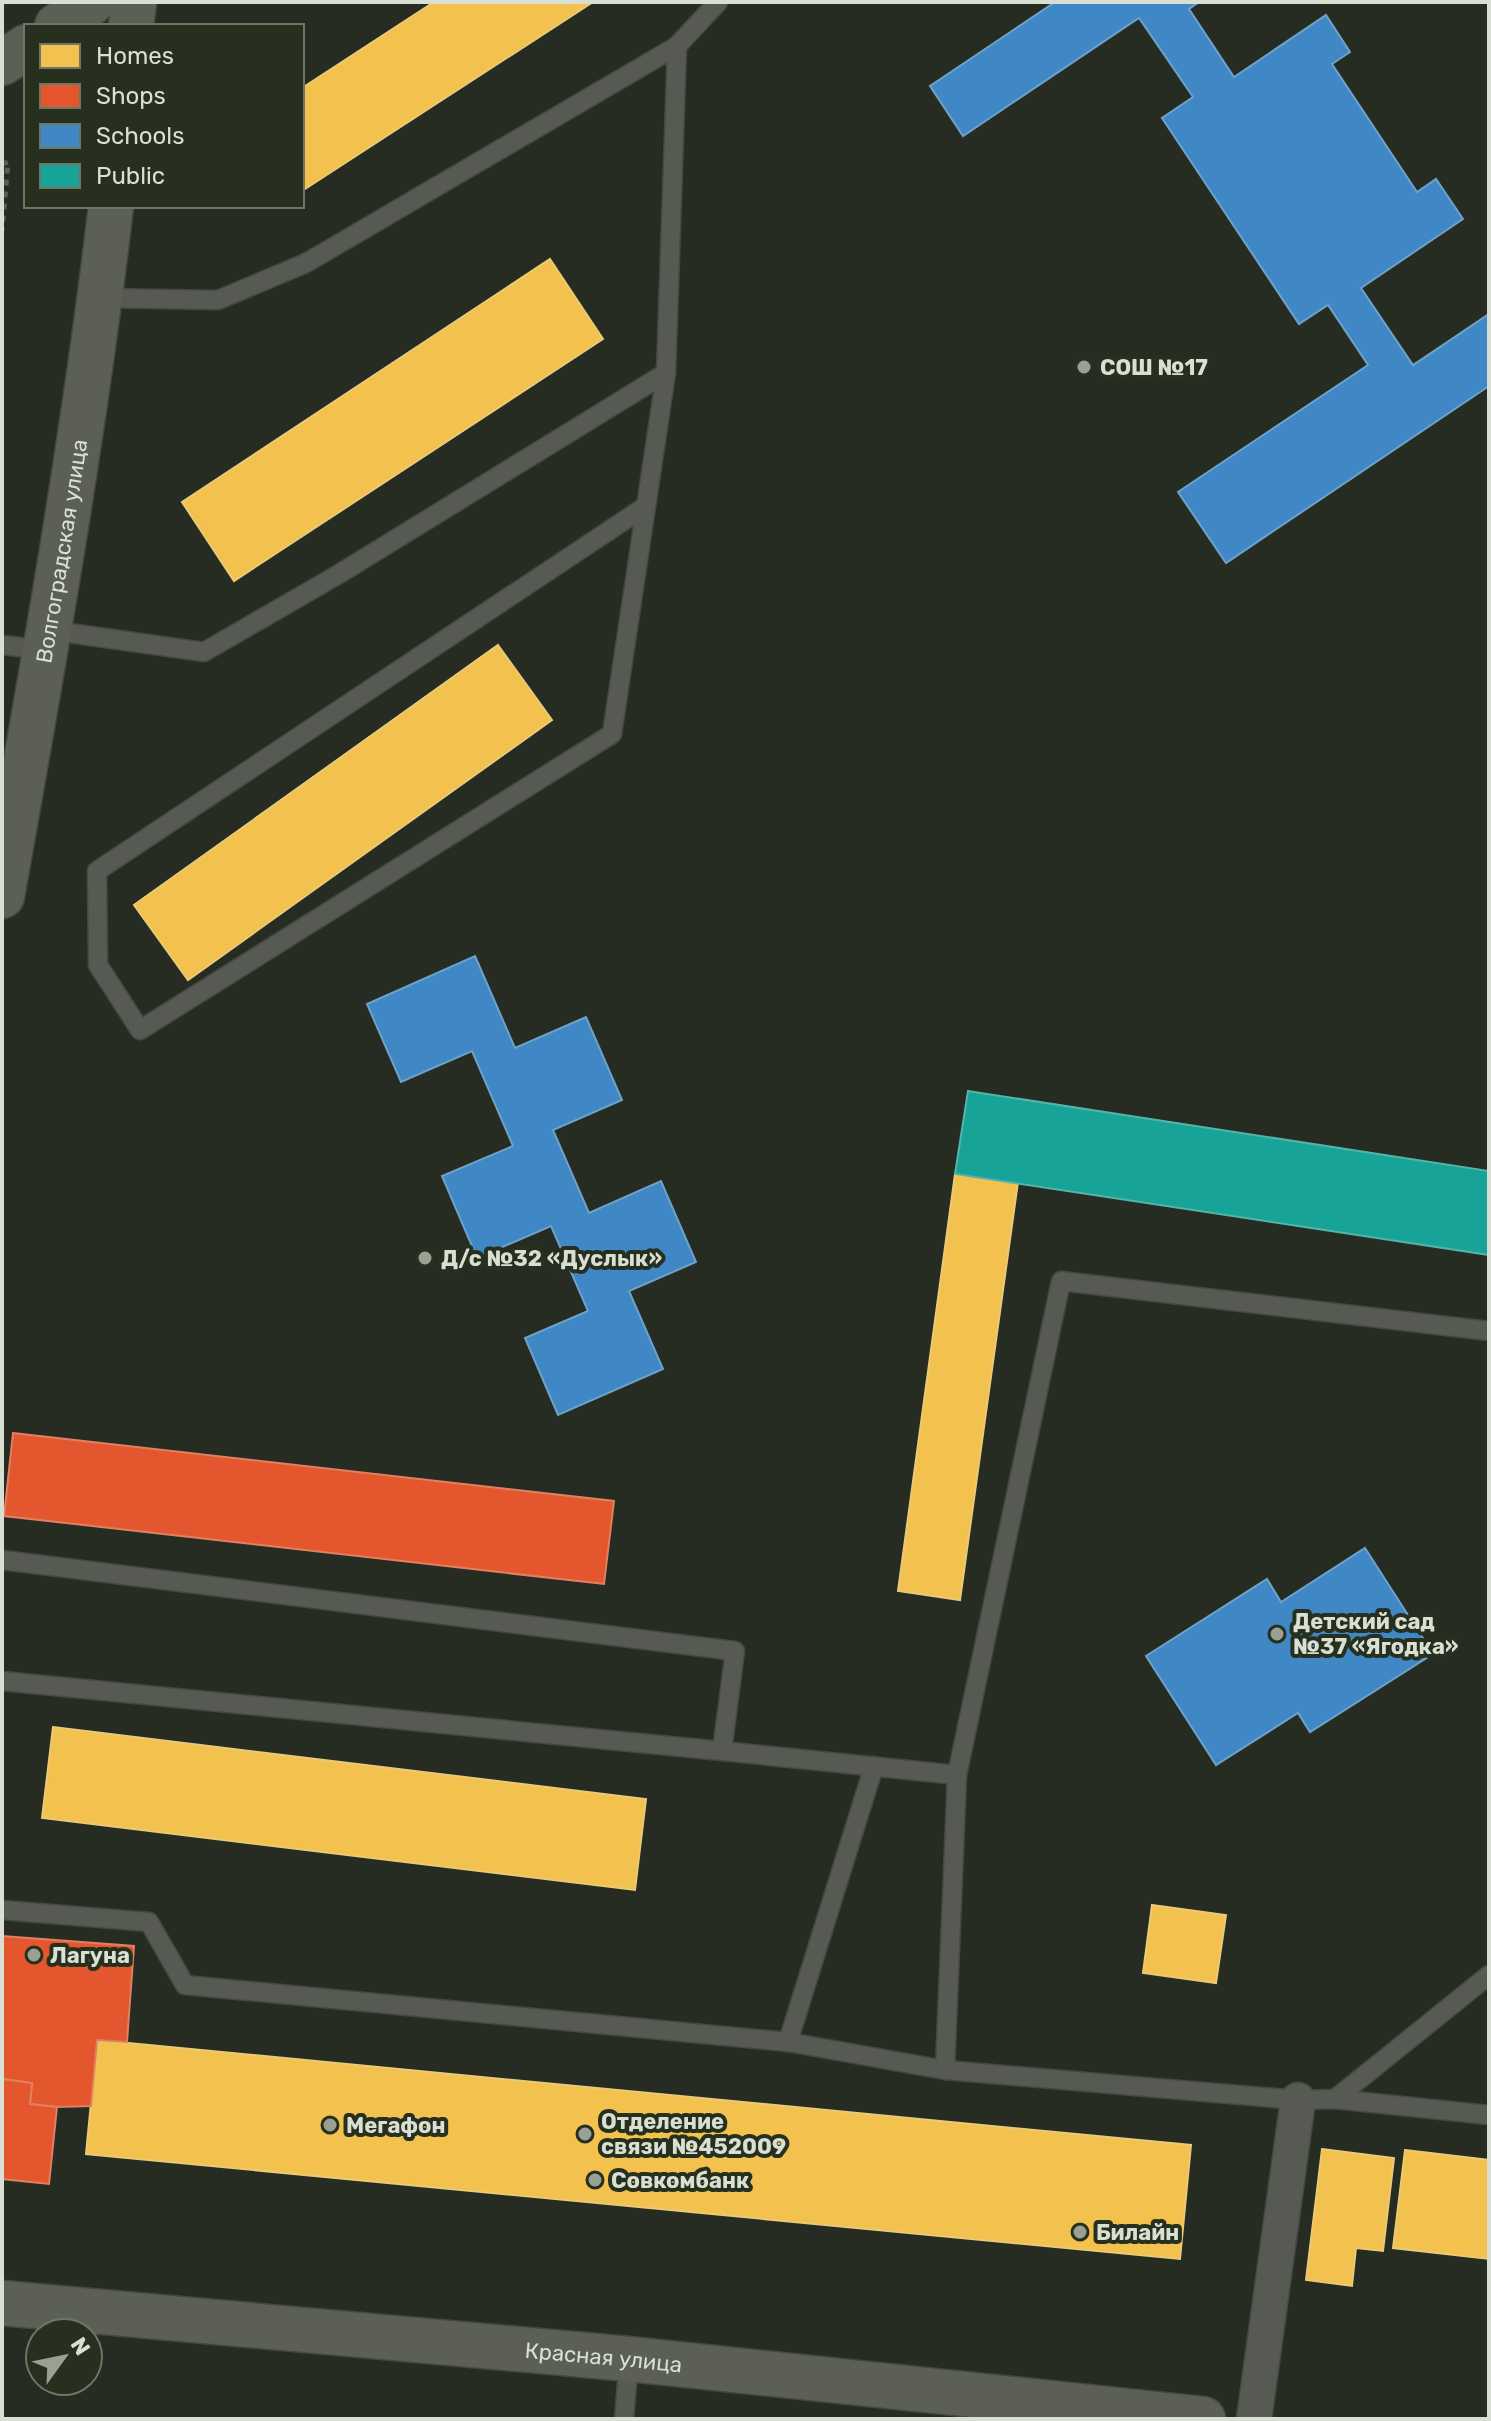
<svg xmlns="http://www.w3.org/2000/svg" width="1491" height="2421" font-family="Rubik,sans-serif">
	<style>
		.homes { fill: #f2c14e; stroke: #eaca76; stroke-width: 2 }
		.shops { fill: #e4572e; stroke: #e18060; stroke-width: 2 }
		.schools { fill: #3f88c5; stroke: #6da2c9; stroke-width: 2 }
		.public { fill: #17a398; stroke: #51b5aa; stroke-width: 2 }
		.lines { fill: none; stroke-linecap: round; stroke-linejoin: round }
		.lane-casing { stroke: #444840; stroke-width: 21 }
		.street-casing { stroke: #444840; stroke-width: 37 }
		.secondary-casing { stroke: #444840; stroke-width: 47 }
		.path { stroke: #5a5d57; stroke-width: 5; stroke-dasharray: 6 6; stroke-linecap: butt }
		.lane { stroke: #565a52; stroke-width: 18 }
		.street { stroke: #565a52; stroke-width: 34 }
		.secondary { stroke: #5c5f54; stroke-width: 44 }
		.poi-dot { fill: #9ba095; stroke: #27301e; stroke-width: 3 }
		.labels { text-anchor: middle; dominant-baseline: central; stroke-width: 8; stroke-linejoin: round; paint-order: stroke }
		.poi-label { font-size: 22px; font-weight: bold; fill: #d9dfd3; stroke: #27301e; text-anchor: start }
		.street-label { font-size: 22px; fill: #d9dfd3; stroke: #27301e }
	</style>
	<rect width="100%" height="100%" fill="#272c22"/>
	<!-- homes -->
	<g class="homes">
		<path d="M434,2H593L302,191V88Z"/>
		<path d="M550,259L603,339L234,581L182,502Z"/>
		<path d="M498,645L552,720L188,980L134,905Z"/>
		<path d="M955,1174L1018,1182L960,1600L898,1591Z"/>
		<path d="M53,1727L646,1799L635,1890L42,1818Z"/>
		<path d="M1152,1905L1226,1915L1216,1983L1143,1973Z"/>
		<path d="M97,2040L1191,2145L1180,2259L86,2154Z"/>
		<path d="M1322,2149L1394,2158L1383,2251L1356,2248L1352,2286L1306,2280Z"/>
		<path d="M1405,2150L1489,2160V2259L1393,2248Z"/>
	</g>
	<!-- shops -->
	<g class="shops">
		<path d="M13,1433L614,1501L604,1584L4,1516Z"/>
		<path d="M2,1936L134,1946L127,2042L97,2040L91,2106L57,2107L30,2104L32,2083L2,2079Z"/>
		<path d="M2,2079L32,2083L30,2104L57,2107L49,2184L2,2179Z"/>
	</g>
	<!-- schools -->
	<g class="schools">
		<path d="M1055,2H1199L1189,9L1234,77L1326,15L1350,52L1332,64L1417,192L1436,179L1463,219L1361,288L1413,365L1489,314V386L1226,563L1178,492L1368,365L1328,305L1299,324L1162,118L1193,97L1139,18L963,136L930,86Z"/>
		<path d="M475,956L515,1048L586,1017L622,1100L553,1130L589,1213L661,1181L696,1262L629,1291L663,1369L558,1415L525,1338L588,1311L551,1226L477,1258L442,1176L513,1146L472,1051L401,1082L367,1004Z"/>
		<path d="M1365,1548L1433,1654L1310,1732L1298,1713L1216,1765L1146,1656L1267,1579L1281,1602Z"/>
	</g>
	<!-- public -->
	<path class="public" d="M968,1091L1489,1171V1255L955,1174Z"/>
	<g class="lines">
		<!-- lane casing -->
		<g class="lane-casing">
			<g id="lane">
				<path d="M100,298L218,300L306,263L677,46"/>
				<path d="M646,506L97,871L98,965L140,1030L612,734L666,373"/>
				<path d="M48,630L204,652L339,574L666,373L677,46L718,2"/>
				<path d="M2,645L46,650"/>
				<path d="M2,1560L735,1651L722,1751L2,1681"/>
				<path d="M722,1751L957,1775L1061,1281L1489,1331"/>
				<path d="M2,1910L149,1922L185,1985L788,2042L945,2070L1298,2100L1335,2099L1489,2115"/>
				<path d="M788,2042L874,1766"/>
				<path d="M945,2070L957,1775"/>
				<path d="M1335,2099L1489,1975"/>
				<path d="M624,2419L629,2359"/>
			</g>
		</g>
		<!-- street casing -->
		<g class="street-casing">
			<path id="street" d="M1254,2419L1298,2100"/>
		</g>
		<!-- secondary casing -->
		<g class="secondary-casing">
			<g id="secondary">
				<path d="M57,26L92,2"/>
				<path d="M131,26L134,2"/>
				<path d="M2,63L26,47"/>
				<path id="s1" d="M2,896C43,667 84,437 111,206"/>
				<path id="s2" d="M2,2303L629,2359L1203,2419"/>
			</g>
		</g>
		<!-- path -->
		<path class="path" d="M2,164L8,162L2,231"/>
		<!-- lane -->
		<use href="#lane" class="lane"/>
		<!-- street -->
		<use href="#street" class="street"/>
		<!-- secondary -->
		<use href="#secondary" class="secondary"/>
	</g>
	<!-- markers -->
	<g class="poi-dot">
		<circle cx="1084" cy="367" r="8"/>
		<circle cx="425" cy="1258" r="8"/>
		<circle cx="1277" cy="1634" r="8"/>
		<circle cx="34" cy="1955" r="8"/>
		<circle cx="330" cy="2125" r="8"/>
		<circle cx="585" cy="2134" r="8"/>
		<circle cx="595" cy="2180" r="8"/>
		<circle cx="1080" cy="2232" r="8"/>
	</g>
	<g class="labels">
		<!-- poi labels -->
		<g class="poi-label">
			<text x="1100" y="367">СОШ №17</text>
			<text x="441" y="1258">Д/с №32 «Дуслык»</text>
			<text x="1293" y="1621">Детский сад<tspan x="1293" dy="25">№37 «Ягодка»</tspan></text>
			<text x="50" y="1955">Лагуна</text>
			<text x="601" y="2121">Отделение<tspan x="601" dy="25">связи №452009</tspan></text>
			<text x="346" y="2125">Мегафон</text>
			<text x="611" y="2180">Совкомбанк</text>
			<text x="1096" y="2232">Билайн</text>
		</g>
		<!-- street labels -->
		<g class="street-label">
			<text stroke="none"><textPath href="#s1" startOffset="350">Волгоградская улица</textPath></text>
			<text stroke="none"><textPath href="#s2" startOffset="604">Красная улица</textPath></text>
		</g>
	</g>
	<!-- border -->
	<rect width="1491" height="2421" fill="none" stroke="#d9dfd3" stroke-width="8"/>
	<!-- legend -->
	<rect x="24" y="24" width="280" height="184" fill="#27301e" stroke="#6e7666" stroke-width="2"/>
	<rect x="40" y="44" width="40" height="24" fill="#f2c14e" stroke="#6e7666" stroke-width="2"/>
	<text x="96" y="64" font-size="24" fill="#d9dfd3">Homes</text>
	<rect x="40" y="84" width="40" height="24" fill="#e4572e" stroke="#6e7666" stroke-width="2"/>
	<text x="96" y="104" font-size="24" fill="#d9dfd3">Shops</text>
	<rect x="40" y="124" width="40" height="24" fill="#3f88c5" stroke="#6e7666" stroke-width="2"/>
	<text x="96" y="144" font-size="24" fill="#d9dfd3">Schools</text>
	<rect x="40" y="164" width="40" height="24" fill="#17a398" stroke="#6e7666" stroke-width="2"/>
	<text x="96" y="184" font-size="24" fill="#d9dfd3">Public</text>
	<!-- north arrow -->
	<g transform="translate(64 2357) rotate(57)"><circle r="38" fill="#27301e" stroke="#6e7666" stroke-width="2"/>
	<path d="M0-6L14 30L0 20L-14 30Z" fill="#9ba095"/>
	<text y="-12" font-size="22" font-weight="bold" text-anchor="middle" fill="#d9dfd3">N</text>
	</g>
</svg>
